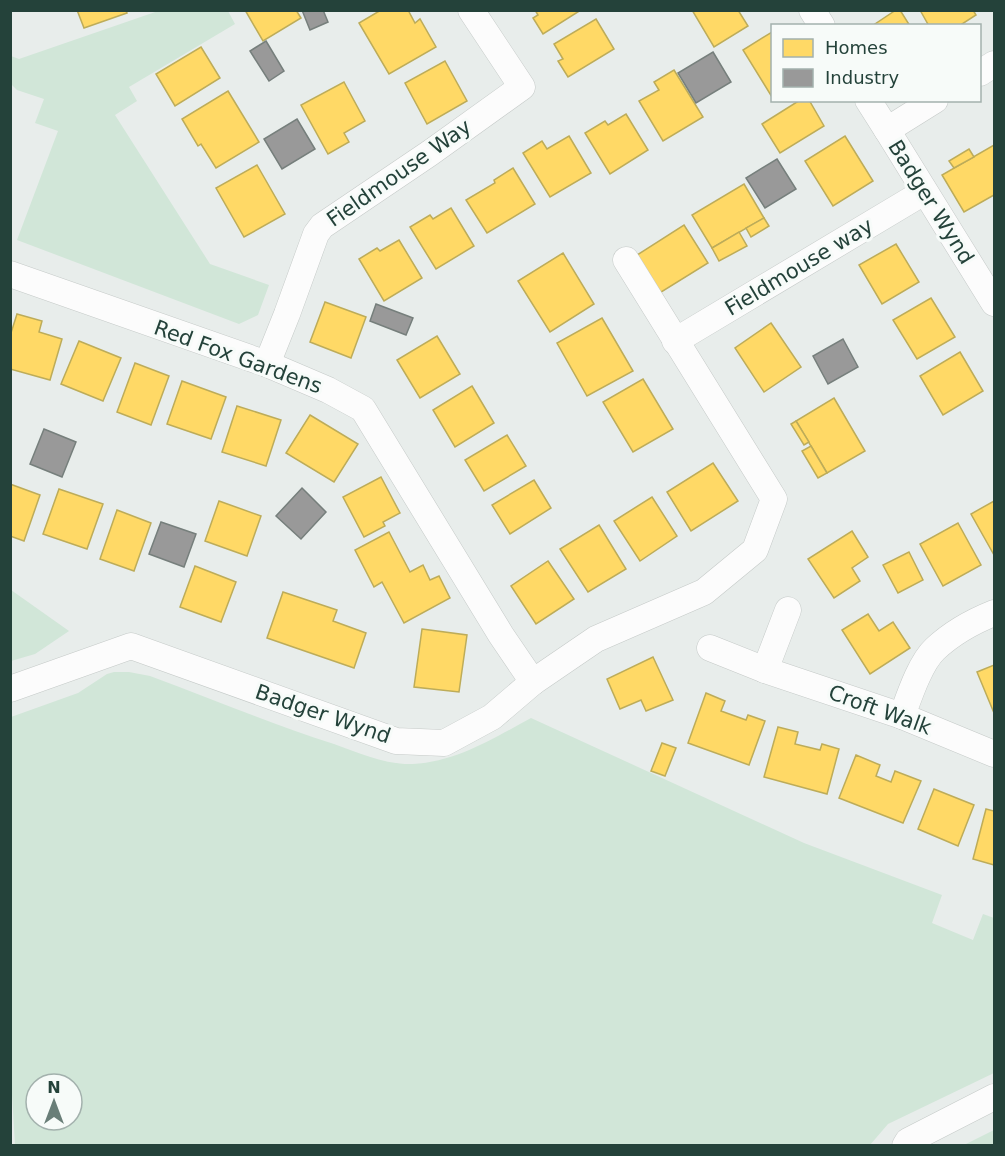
<svg xmlns="http://www.w3.org/2000/svg" width="1005" height="1156" font-family="'DejaVu Sans',sans-serif">
	<style>
		.green { fill: #d1e6d8; fill-rule: evenodd }
		.homes { fill: #ffd966; stroke: #bdac59; stroke-width: 1.5 }
		.industry { fill: #999; stroke: #767f7c; stroke-width: 1.5 }
		.lines { fill: none; stroke-linecap: round; stroke-linejoin: round }
		.minor-casing { stroke: #c5cac8; stroke-width: 27 }
		.minor { stroke: #fcfcfc; stroke-width: 26 }
		.labels { text-anchor: middle; dominant-baseline: central; stroke-width: 6; stroke-linejoin: round; paint-order: stroke }
		.street-label { font-size: 21px; fill: #24423a; stroke: #f7fbf9 }
	</style>
	<rect width="100%" height="100%" fill="#e8edeb"/>
	<!-- green -->
	<g class="green">
		<path d="M161,10L228,11L235,24L129,87L137,101L115,115L210,264L269,285L258,315L239,324L17,240L58,131L35,123L44,99L17,90L11,84V56L19,59Z"/>
		<path d="M11,590L69,631L35,654L11,661Z"/>
		<path d="M114,672H129L150,676C212,699 272,724 334,744C359,753 386,765 413,764C456,762 494,738 531,718L804,843L942,895L932,923L973,940L983,914L994,918V1073L888,1124L870,1145H15L10,1061L11,717L78,693L107,674ZM36,1084H72V1120H36Z"/>
		<path d="M994,1130V1145H963L966,1144Z"/>
	</g>
	<!-- homes -->
	<g class="homes">
		<path d="M77,10H126L127,13L84,28Z"/>
		<path d="M245,10H296L301,18L263,41Z"/>
		<path d="M381,10H408L415,23L420,19L436,47L389,74L359,23Z"/>
		<path d="M535,10H581L543,34L533,18L538,15Z"/>
		<path d="M692,10H738L748,26L714,47Z"/>
		<path d="M896,10H900L910,26H872Z"/>
		<path d="M920,10H973L976,15L959,26H929Z"/>
		<path d="M596,19L614,49L568,77L558,61L563,59L554,44Z"/>
		<path d="M772,32V97L743,50Z"/>
		<path d="M201,47L220,78L175,106L156,74Z"/>
		<path d="M445,61L467,101L427,124L405,83Z"/>
		<path d="M674,70L703,117L663,141L639,101L659,90L654,82Z"/>
		<path d="M344,82L365,121L344,133L349,142L328,154L301,105Z"/>
		<path d="M228,91L259,142L216,168L201,144L198,146L182,119Z"/>
		<path d="M800,100H809L824,126L780,153L762,124Z"/>
		<path d="M626,114L648,150L610,174L585,133L605,121L608,125Z"/>
		<path d="M569,136L591,173L550,197L523,153L542,141L547,149Z"/>
		<path d="M845,136L873,181L833,206L805,161Z"/>
		<path d="M994,145V195L964,212L942,175Z"/>
		<path d="M969,149L974,157L954,168L949,161Z"/>
		<path d="M257,165L285,214L244,237L216,188Z"/>
		<path d="M513,168L535,204L487,233L466,200L495,183L494,180Z"/>
		<path d="M744,184L764,218L712,248L692,215Z"/>
		<path d="M451,208L474,246L436,269L410,227L430,215L433,219Z"/>
		<path d="M764,218L769,226L751,237L746,228Z"/>
		<path d="M684,225L708,263L658,294L634,257Z"/>
		<path d="M739,232L747,246L719,261L712,248Z"/>
		<path d="M399,240L422,278L384,301L359,259L377,248L380,251Z"/>
		<path d="M896,244L919,282L882,304L859,265Z"/>
		<path d="M563,253L594,304L550,332L518,281Z"/>
		<path d="M931,298L955,337L917,359L893,320Z"/>
		<path d="M325,302L366,317L351,358L310,342Z"/>
		<path d="M17,314L42,321L39,332L62,339L50,380L10,369V336Z"/>
		<path d="M602,318L633,371L587,396L557,343Z"/>
		<path d="M771,323L801,367L764,392L735,348Z"/>
		<path d="M437,336L460,374L420,398L397,360Z"/>
		<path d="M79,341L121,358L103,401L61,384Z"/>
		<path d="M960,352L983,391L943,415L920,376Z"/>
		<path d="M135,363L169,376L151,425L117,412Z"/>
		<path d="M643,379L673,429L633,452L603,402Z"/>
		<path d="M182,381L226,397L211,439L167,424Z"/>
		<path d="M472,386L494,423L455,447L433,410Z"/>
		<path d="M834,398L865,451L827,473L796,421Z"/>
		<path d="M237,406L281,420L266,466L222,452Z"/>
		<path d="M310,415L358,444L334,482L286,453Z"/>
		<path d="M796,421L809,442L804,445L791,424Z"/>
		<path d="M507,435L526,466L484,491L465,460Z"/>
		<path d="M811,446L827,473L818,478L802,451Z"/>
		<path d="M713,463L738,501L691,531L667,492Z"/>
		<path d="M381,477L400,513L383,522L385,526L364,537L343,497Z"/>
		<path d="M534,480L551,508L510,534L492,505Z"/>
		<path d="M10,484L40,495L24,541L10,536Z"/>
		<path d="M59,489L103,504L87,549L43,534Z"/>
		<path d="M652,497L677,536L640,561L614,521Z"/>
		<path d="M219,501L261,516L247,556L205,541Z"/>
		<path d="M994,501V555L971,514Z"/>
		<path d="M117,510L151,523L134,571L100,559Z"/>
		<path d="M958,523L981,565L943,586L920,544Z"/>
		<path d="M599,525L626,569L588,592L560,549Z"/>
		<path d="M852,531L868,557L852,568L860,581L834,598L808,559Z"/>
		<path d="M389,532L410,572L423,565L430,580L439,576L450,598L404,623L382,582L374,587L355,550Z"/>
		<path d="M909,552L923,580L898,593L883,565Z"/>
		<path d="M548,561L574,599L536,624L511,586Z"/>
		<path d="M195,566L236,582L221,622L180,607Z"/>
		<path d="M283,592L337,610L333,621L366,633L354,668L267,638Z"/>
		<path d="M868,614L879,631L893,622L910,648L870,674L842,630Z"/>
		<path d="M422,629L467,635L459,692L414,687Z"/>
		<path d="M653,657L673,700L646,711L641,700L620,709L607,679Z"/>
		<path d="M994,665V713L977,672Z"/>
		<path d="M706,693L725,701L721,711L746,720L748,715L765,721L749,765L688,743Z"/>
		<path d="M778,727L798,732L795,744L820,750L822,744L839,749L827,794L764,777Z"/>
		<path d="M662,743L676,748L665,776L651,771Z"/>
		<path d="M856,755L880,765L876,776L891,782L895,771L921,781L903,823L839,798Z"/>
		<path d="M934,789L974,805L958,846L918,829Z"/>
		<path d="M986,809L994,811V865L973,859Z"/>
	</g>
	<!-- industry -->
	<g class="industry">
		<path d="M302,10H323L328,22L310,30Z"/>
		<path d="M266,41L284,71L269,81L250,51Z"/>
		<path d="M713,52L731,82L696,103L678,73Z"/>
		<path d="M297,119L315,149L282,169L264,139Z"/>
		<path d="M777,159L796,189L765,208L746,178Z"/>
		<path d="M376,304L413,318L406,335L370,321Z"/>
		<path d="M843,339L858,367L828,384L813,356Z"/>
		<path d="M44,429L76,442L62,477L30,464Z"/>
		<path d="M302,488L326,512L301,539L276,516Z"/>
		<path d="M161,522L196,534L184,567L149,554Z"/>
	</g>
	<g class="lines">
		<!-- minor casing -->
		<g class="minor-casing">
			<g id="minor">
				<path d="M812,10L822,26"/>
				<path d="M980,73L994,64"/>
				<path d="M868,100L887,130L935,100"/>
				<path d="M887,130L994,303"/>
				<path d="M10,274L267,364L328,390L363,409L501,635L533,682"/>
				<path d="M675,341L924,192"/>
				<path d="M267,364L287,314L316,234L322,226L430,153L522,87L471,10"/>
				<path d="M710,648L765,670L902,716L994,754"/>
				<path d="M765,670L788,610"/>
				<path d="M10,689L131,646L396,741L444,743L492,717L533,682L596,639L704,592L755,550L774,499L626,260"/>
				<path d="M902,716C909,697 920,663 935,649C952,633 974,621 994,613"/>
				<path d="M905,1146L908,1141L994,1097"/>
			</g>
		</g>
		<!-- minor -->
		<use href="#minor" class="minor"/>
	</g>
	<g class="labels">
		<!-- street labels -->
		<g class="street-label">
			<text transform="translate(399 173) rotate(-35)">Fieldmouse Way</text>
			<text transform="translate(931 202) rotate(58)">Badger Wynd</text>
			<text transform="translate(799 267) rotate(-31)">Fieldmouse way</text>
			<text transform="translate(238 357) rotate(20)">Red Fox Gardens</text>
			<text transform="translate(880 710) rotate(20)">Croft Walk</text>
			<text transform="translate(323 714) rotate(19)">Badger Wynd</text>
		</g>
	</g>
	<!-- border -->
	<rect width="1005" height="1156" fill="none" stroke="#24423a" stroke-width="24"/>
	<!-- legend -->
	<rect x="771" y="24" width="210" height="78" fill="#f7fbf9" stroke="#a3b1ad" stroke-width="1.5"/>
	<rect x="783" y="39" width="30" height="18" fill="#ffd966" stroke="#a3b1ad" stroke-width="1.5"/>
	<text x="825" y="54" font-size="18" fill="#24423a">Homes</text>
	<rect x="783" y="69" width="30" height="18" fill="#999999" stroke="#a3b1ad" stroke-width="1.5"/>
	<text x="825" y="84" font-size="18" fill="#24423a">Industry</text>
	<!-- north arrow -->
	<g transform="translate(54 1102)"><circle r="28" fill="#f7fbf9" stroke="#a3b1ad" stroke-width="1.5"/>
	<path d="M0-4.5L10 22L0 15L-10 22Z" fill="#697e78"/>
	<text y="-9" font-size="16" font-weight="bold" text-anchor="middle" fill="#24423a">N</text>
	</g>
</svg>
